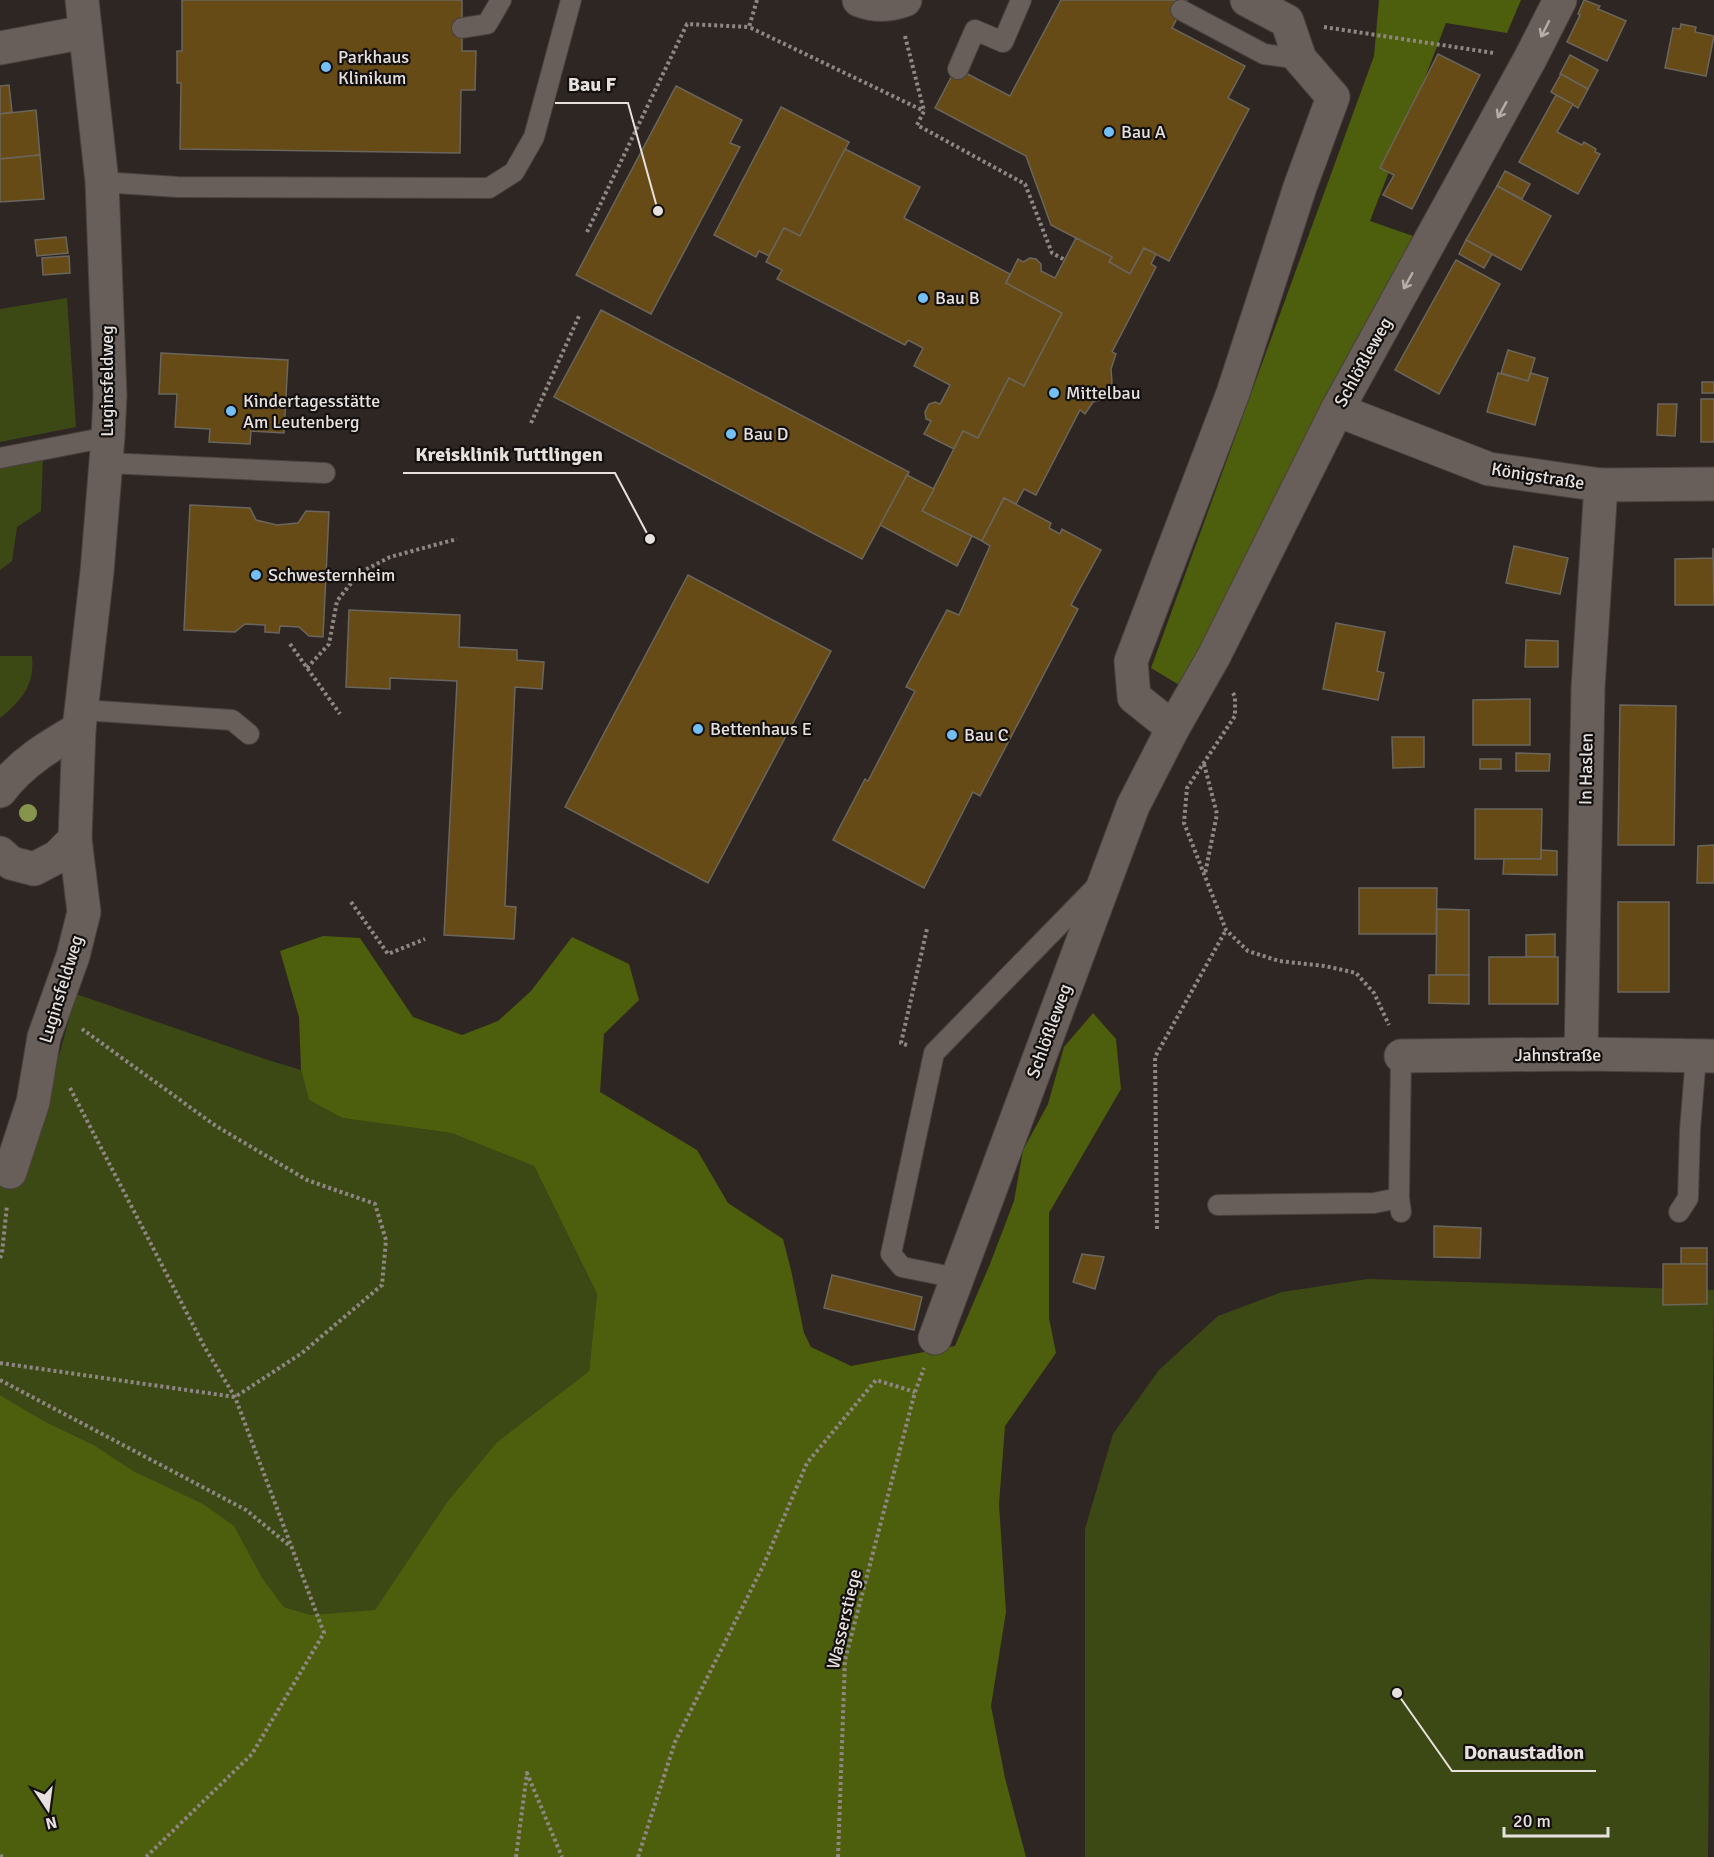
<svg xmlns="http://www.w3.org/2000/svg" width="1714" height="1857" font-family="Signika,sans-serif">
	<style>
		.green { fill: #3d4914 }
		.forest { fill: #4d5e0c }
		.building { fill: #674b16; stroke: #6a655d; stroke-width: 1.5 }
		.lines { fill: none; stroke-linecap: round; stroke-linejoin: round }
		.lane-casing { stroke: #48413e; stroke-width: 22 }
		.street-casing { stroke: #48413e; stroke-width: 35 }
		.path { stroke: #8e8784; stroke-width: 4; stroke-dasharray: 3 3; stroke-linecap: butt }
		.lane { stroke: #685f5b; stroke-width: 20 }
		.street { stroke: #685f5b; stroke-width: 33 }
		.tree { fill: #87954c }
		.oneway { stroke: #b4adaa }
		.poi-dot { fill: #74c0f6; stroke: #14100f; stroke-width: 2 }
		.labels { text-anchor: middle; dominant-baseline: central; stroke-width: 4.5; stroke-linejoin: round; paint-order: stroke }
		.poi-label { font-size: 18px; fill: #e6e1de; stroke: #14100f; text-anchor: start }
		.street-label { font-size: 18px; fill: #e6e1de; stroke: #14100f }
		.leader { fill: none; stroke: #e6e1de; stroke-width: 2 }
		.callout-dot { fill: #e6e1de; stroke: #14100f; stroke-width: 2 }
		.callout-label { font-size: 20px; text-anchor: middle; font-weight: bold; fill: #e6e1de; stroke: #14100f; stroke-width: 4.5; stroke-linejoin: round; paint-order: stroke }
	</style>
	<rect width="100%" height="100%" fill="#2e2623"/>
	<!-- green -->
	<g class="green">
		<path d="M67,298L76,427L0,442V309Z"/>
		<path d="M43,455L41,511L17,527L12,561L0,570V463Z"/>
		<path d="M0,656H32C35,685 22,700 0,718Z"/>
		<path d="M76,994L268,1060L301,1070L309,1100L342,1118L451,1133L534,1166L597,1294L589,1371L497,1442L447,1502L375,1611L311,1615L284,1607L261,1576L135,1472L94,1445L44,1421L0,1395V1173L25,1179Z"/>
		<path d="M1368,1279L1714,1290L1708,1857H1085V1529L1113,1434L1159,1370L1218,1316L1282,1292Z"/>
	</g>
	<!-- forest -->
	<g class="forest">
		<path d="M1379,0H1521L1507,33L1446,23L1370,221L1413,236L1181,686L1151,668L1374,56Z"/>
		<path d="M323,936L360,938L413,1017L462,1035L498,1021L531,991L572,937L629,964L639,1000L604,1034L600,1092L697,1150L728,1203L783,1239L791,1270L804,1333L811,1347L851,1366L955,1346L990,1264L1014,1201L1023,1150L1048,1104L1064,1047L1093,1013L1116,1039L1121,1089L1049,1213V1318L1056,1353L1005,1426L999,1504L1006,1612L991,1706L1005,1778L1026,1857H0V1395L44,1421L94,1445L135,1472L203,1504L234,1526L261,1576L284,1607L311,1615L375,1610L447,1502L497,1442L589,1371L597,1294L534,1166L451,1133L342,1118L309,1100L301,1070L299,1017L280,951Z"/>
	</g>
	<!-- building -->
	<g class="building">
		<path d="M182,0H462V51H476L475,90H461L460,153L180,149L181,83H177V51H182Z"/>
		<path d="M1061,0H1187L1172,28L1245,66L1228,98L1249,109L1169,261L1144,248L1130,274L1109,262L1112,257L1051,225L1026,156L935,108L956,68L1010,96Z"/>
		<path d="M1584,0L1600,6L1598,9L1626,21L1607,61L1567,42L1580,15L1578,14Z"/>
		<path d="M1681,24L1696,27L1695,32L1714,36L1706,76L1665,68L1673,28L1680,29Z"/>
		<path d="M1438,54L1480,75L1412,209L1383,195L1394,175L1380,168Z"/>
		<path d="M1570,55L1598,70L1588,89L1560,74Z"/>
		<path d="M1561,74L1588,89L1578,108L1551,92Z"/>
		<path d="M9,85L12,112L0,114V86Z"/>
		<path d="M676,86L742,120L730,143L740,147L651,314L576,275Z"/>
		<path d="M1556,95L1573,104L1557,132L1582,145L1584,142L1596,149L1595,152L1600,154L1578,194L1519,162Z"/>
		<path d="M781,107L849,142L800,236L784,228L769,256L759,251L756,257L714,235Z"/>
		<path d="M36,110L40,155L0,159V114Z"/>
		<path d="M845,149L920,187L904,218L1010,274L1006,283L1062,313L1024,386L1009,378L978,438L963,431L954,449L924,434L931,421L926,419L925,412L929,404L935,402L940,404L950,385L914,366L923,348L908,340L905,345L777,279L782,270L766,262L784,228L800,236Z"/>
		<path d="M40,155L44,199L0,202V159Z"/>
		<path d="M1505,171L1530,184L1522,199L1497,186Z"/>
		<path d="M1497,186L1551,216L1521,270L1466,240Z"/>
		<path d="M66,237L68,253L37,256L35,240Z"/>
		<path d="M1076,238L1112,257L1109,262L1130,274L1144,248L1156,254L1151,264L1156,267L1112,352L1116,354L1111,369L1112,383L1108,390L1099,400L1093,402L1085,414L1080,410L1036,495L1024,489L1016,504L1004,498L982,541L922,511L963,431L978,438L1009,378L1024,386L1062,313L1006,283L1018,259L1023,262L1030,258L1036,259L1041,264V271L1055,278Z"/>
		<path d="M1466,240L1492,254L1484,268L1459,254Z"/>
		<path d="M69,256L70,273L43,275L42,258Z"/>
		<path d="M1456,260L1500,284L1439,394L1395,370Z"/>
		<path d="M601,310L909,472L862,559L554,397Z"/>
		<path d="M1508,350L1535,358L1528,381L1501,373Z"/>
		<path d="M161,353L288,360L284,433L251,431L250,444L209,442L210,429L175,427L177,394H159Z"/>
		<path d="M1498,373L1528,381L1531,373L1548,378L1535,425L1487,412Z"/>
		<rect x="1702" y="382" width="12" height="11"/>
		<rect x="1701" y="399" width="13" height="43"/>
		<path d="M1658,404H1677L1675,436L1657,435Z"/>
		<path d="M907,475L934,489L922,511L972,536L957,566L880,525Z"/>
		<path d="M1004,498L1051,523L1049,528L1060,534L1062,529L1101,550L1071,605L1078,609L980,796L973,792L924,888L833,840L865,779L868,781L915,691L906,687L947,610L959,615L990,546L982,541Z"/>
		<path d="M190,505L250,508L256,520L277,525L298,523L306,511L329,512L323,637L309,636L299,627L280,626L279,633L265,632V625L245,624L235,632L184,630Z"/>
		<path d="M1514,546L1568,558L1560,594L1506,583Z"/>
		<path d="M1713,548L1714,605H1675V559L1713,558Z"/>
		<path d="M688,575L831,651L708,883L565,807Z"/>
		<path d="M349,610L460,615L459,647L517,650V660L544,662L542,689L515,687L505,906L516,907L514,939L444,935L457,681L390,678V689L346,687Z"/>
		<path d="M1336,623L1385,632L1377,671L1384,673L1378,700L1323,689Z"/>
		<path d="M1526,640L1558,641V667H1525Z"/>
		<path d="M1530,699V745H1473V700Z"/>
		<path d="M1620,705L1676,706L1674,845H1618Z"/>
		<path d="M1392,737H1424V767L1393,768Z"/>
		<path d="M1516,753L1550,754L1549,771H1516Z"/>
		<rect x="1480" y="759" width="21" height="10"/>
		<path d="M1475,809H1542L1541,859H1475Z"/>
		<path d="M1714,845V883H1697L1698,846Z"/>
		<path d="M1541,850L1557,851V875L1503,874L1504,859H1541Z"/>
		<path d="M1359,888H1437L1436,934H1359Z"/>
		<rect x="1618" y="902" width="51" height="90"/>
		<path d="M1437,909L1469,910V975H1436Z"/>
		<path d="M1555,934V957H1526V935Z"/>
		<rect x="1489" y="957" width="69" height="47"/>
		<path d="M1429,975H1469V1004L1429,1003Z"/>
		<path d="M1434,1226L1481,1228L1480,1258L1434,1257Z"/>
		<rect x="1681" y="1248" width="26" height="16"/>
		<path d="M1082,1254L1104,1257L1095,1289L1073,1282Z"/>
		<path d="M1663,1264H1707V1304L1663,1305Z"/>
		<path d="M832,1275L922,1297L914,1330L824,1308Z"/>
	</g>
	<g class="lines">
		<!-- lane casing -->
		<g class="lane-casing">
			<g id="lane">
				<path d="M1181,10L1264,54L1300,59"/>
				<path d="M462,28L487,24L501,0"/>
				<path d="M958,69L975,30L1003,42L1021,0"/>
				<path d="M102,182L178,187L489,188L514,172L534,137L571,0"/>
				<path d="M0,458L108,437"/>
				<path d="M106,463L325,473"/>
				<path d="M83,710L232,720L249,734"/>
				<path d="M1218,1205L1374,1203L1399,1198"/>
				<path d="M1401,1212L1399,1198L1401,1056"/>
				<path d="M1679,1212L1688,1198L1690,1130L1696,1056"/>
				<path d="M957,1278L902,1267L891,1254L934,1053L1096,887"/>
			</g>
		</g>
		<!-- street casing -->
		<g class="street-casing">
			<g id="street">
				<path d="M859,0C875,6 888,6 905,0"/>
				<path d="M0,48L85,32"/>
				<path d="M1337,410L1489,469L1601,485L1714,484"/>
				<path d="M1173,728L1134,697L1131,661L1233,393L1300,187L1333,97L1300,59L1287,21L1247,0"/>
				<path d="M0,791C21,763 49,746 79,729"/>
				<path d="M0,853L11,863L34,869L57,857L75,839"/>
				<path d="M1581,1054L1588,688L1601,485"/>
				<path d="M1401,1056L1581,1054L1714,1056"/>
				<path d="M10,1172L33,1102L44,1037L73,956L84,912L75,839L79,729L97,572L108,437L110,395L102,182L82,0"/>
				<path d="M935,1338L1133,806L1173,728L1214,656L1337,410L1530,59L1560,0"/>
			</g>
		</g>
		<!-- path -->
		<g class="path">
			<path d="M757,0L749,27L924,111"/>
			<path d="M1324,27L1494,53"/>
			<path d="M905,36L924,111L917,125L1025,184L1052,253L1065,260"/>
			<path d="M587,232L687,24L749,27"/>
			<path d="M531,423L579,316"/>
			<path d="M290,644L340,714"/>
			<path d="M307,668L329,644L337,601L359,573L390,557L457,539"/>
			<path d="M1233,693L1235,697V716L1187,788L1184,823L1226,930L1248,951L1279,961L1325,966L1356,973L1374,993L1389,1025"/>
			<path d="M1204,764L1217,814L1205,874"/>
			<path d="M351,902L388,954L425,939"/>
			<path d="M907,1045L901,1043L927,929"/>
			<path d="M70,1088L205,1348L235,1397L324,1633L252,1754L146,1857"/>
			<path d="M1157,1229L1155,1057L1226,930"/>
			<path d="M0,1258L2,1253L7,1205"/>
			<path d="M0,1363L235,1397L302,1353L382,1285L386,1240L375,1204L307,1180L216,1126L82,1029"/>
			<path d="M0,1380L246,1510L290,1546"/>
			<path d="M0,1856L4,1857"/>
			<path d="M516,1857L527,1773L562,1857"/>
			<path d="M638,1857L675,1742L764,1564L807,1463L876,1380L915,1392"/>
			<path d="M838,1857L845,1660L915,1392L924,1368"/>
		</g>
		<!-- lane -->
		<use href="#lane" class="lane"/>
		<!-- street -->
		<use href="#street" class="street"/>
	</g>
	<!-- trees -->
	<circle class="tree" cx="28" cy="813" r="9"/>
	<!-- one-way arrows -->
	<defs><path id="oneway-shaft" d="M-6 0H5M1.5-3L5.5 0L1.5 3" fill="none" stroke-width="1.6" stroke-linecap="round" stroke-linejoin="round" transform="scale(1.5)"/></defs>
	<g class="oneway">
		<use href="#oneway-shaft" transform="translate(1545 29) rotate(117)"/>
		<use href="#oneway-shaft" transform="translate(1502 110) rotate(119)"/>
		<use href="#oneway-shaft" transform="translate(1408 281) rotate(119)"/>
	</g>
	<!-- markers -->
	<g class="poi-dot">
		<circle cx="326" cy="67" r="6"/>
		<circle cx="1109" cy="132" r="6"/>
		<circle cx="923" cy="298" r="6"/>
		<circle cx="1054" cy="393" r="6"/>
		<circle cx="231" cy="411" r="6"/>
		<circle cx="731" cy="434" r="6"/>
		<circle cx="256" cy="575" r="6"/>
		<circle cx="698" cy="729" r="6"/>
		<circle cx="952" cy="735" r="6"/>
	</g>
	<g class="labels">
		<!-- poi labels -->
		<g class="poi-label">
			<text x="338" y="57">Parkhaus<tspan x="338" dy="21">Klinikum</tspan></text>
			<text x="1121" y="132">Bau A</text>
			<text x="935" y="298">Bau B</text>
			<text x="1066" y="393">Mittelbau</text>
			<text x="243" y="401">Kindertagesstätte<tspan x="243" dy="21">Am Leutenberg</tspan></text>
			<text x="743" y="434">Bau D</text>
			<text x="268" y="575">Schwesternheim</text>
			<text x="710" y="729">Bettenhaus E</text>
			<text x="964" y="735">Bau C</text>
		</g>
		<!-- street labels -->
		<g class="street-label">
			<text transform="translate(1363 362) rotate(-61)">Schlößleweg</text>
			<text transform="translate(107 381) rotate(-90)">Luginsfeldweg</text>
			<text transform="translate(1538 476) rotate(9)">Königstraße</text>
			<text transform="translate(1586 769) rotate(-89)">In Haslen</text>
			<text transform="translate(61 989) rotate(-73)">Luginsfeldweg</text>
			<text transform="translate(1049 1031) rotate(-70)">Schlößleweg</text>
			<text x="1558" y="1055">Jahnstraße</text>
			<text transform="translate(844 1619) rotate(-77)">Wasserstiege</text>
		</g>
	</g>
	<!-- callouts -->
	<path class="leader" d="M658 211L628 103H555M650 539L615 473H403M1397 1693L1452 1771H1596"/>
	<g class="callout-dot">
		<circle cx="658" cy="211" r="6"/>
		<circle cx="650" cy="539" r="6"/>
		<circle cx="1397" cy="1693" r="6"/>
	</g>
	<g class="callout-label">
		<text x="592" y="91">Bau F</text>
		<text x="509" y="461">Kreisklinik Tuttlingen</text>
		<text x="1524" y="1759">Donaustadion</text>
	</g>
	<!-- north arrow -->
	<g transform="translate(48 1809) rotate(167)" stroke="#14100f" stroke-width="4.5" paint-order="stroke">
	<path d="M0-4.5L10 22L0 15L-10 22Z" fill="#e6e1de"/>
	<text y="-9" font-size="16" font-weight="bold" text-anchor="middle" fill="#e6e1de">N</text>
	</g>
	<!-- scale -->
	<path d="M1504 1827v9h104v-9" fill="none" stroke="#e6e1de" stroke-width="3"/>
	<text x="1513" y="1827" font-size="18" fill="#e6e1de" stroke="#14100f" stroke-width="4.5" paint-order="stroke">20 m</text>
</svg>
